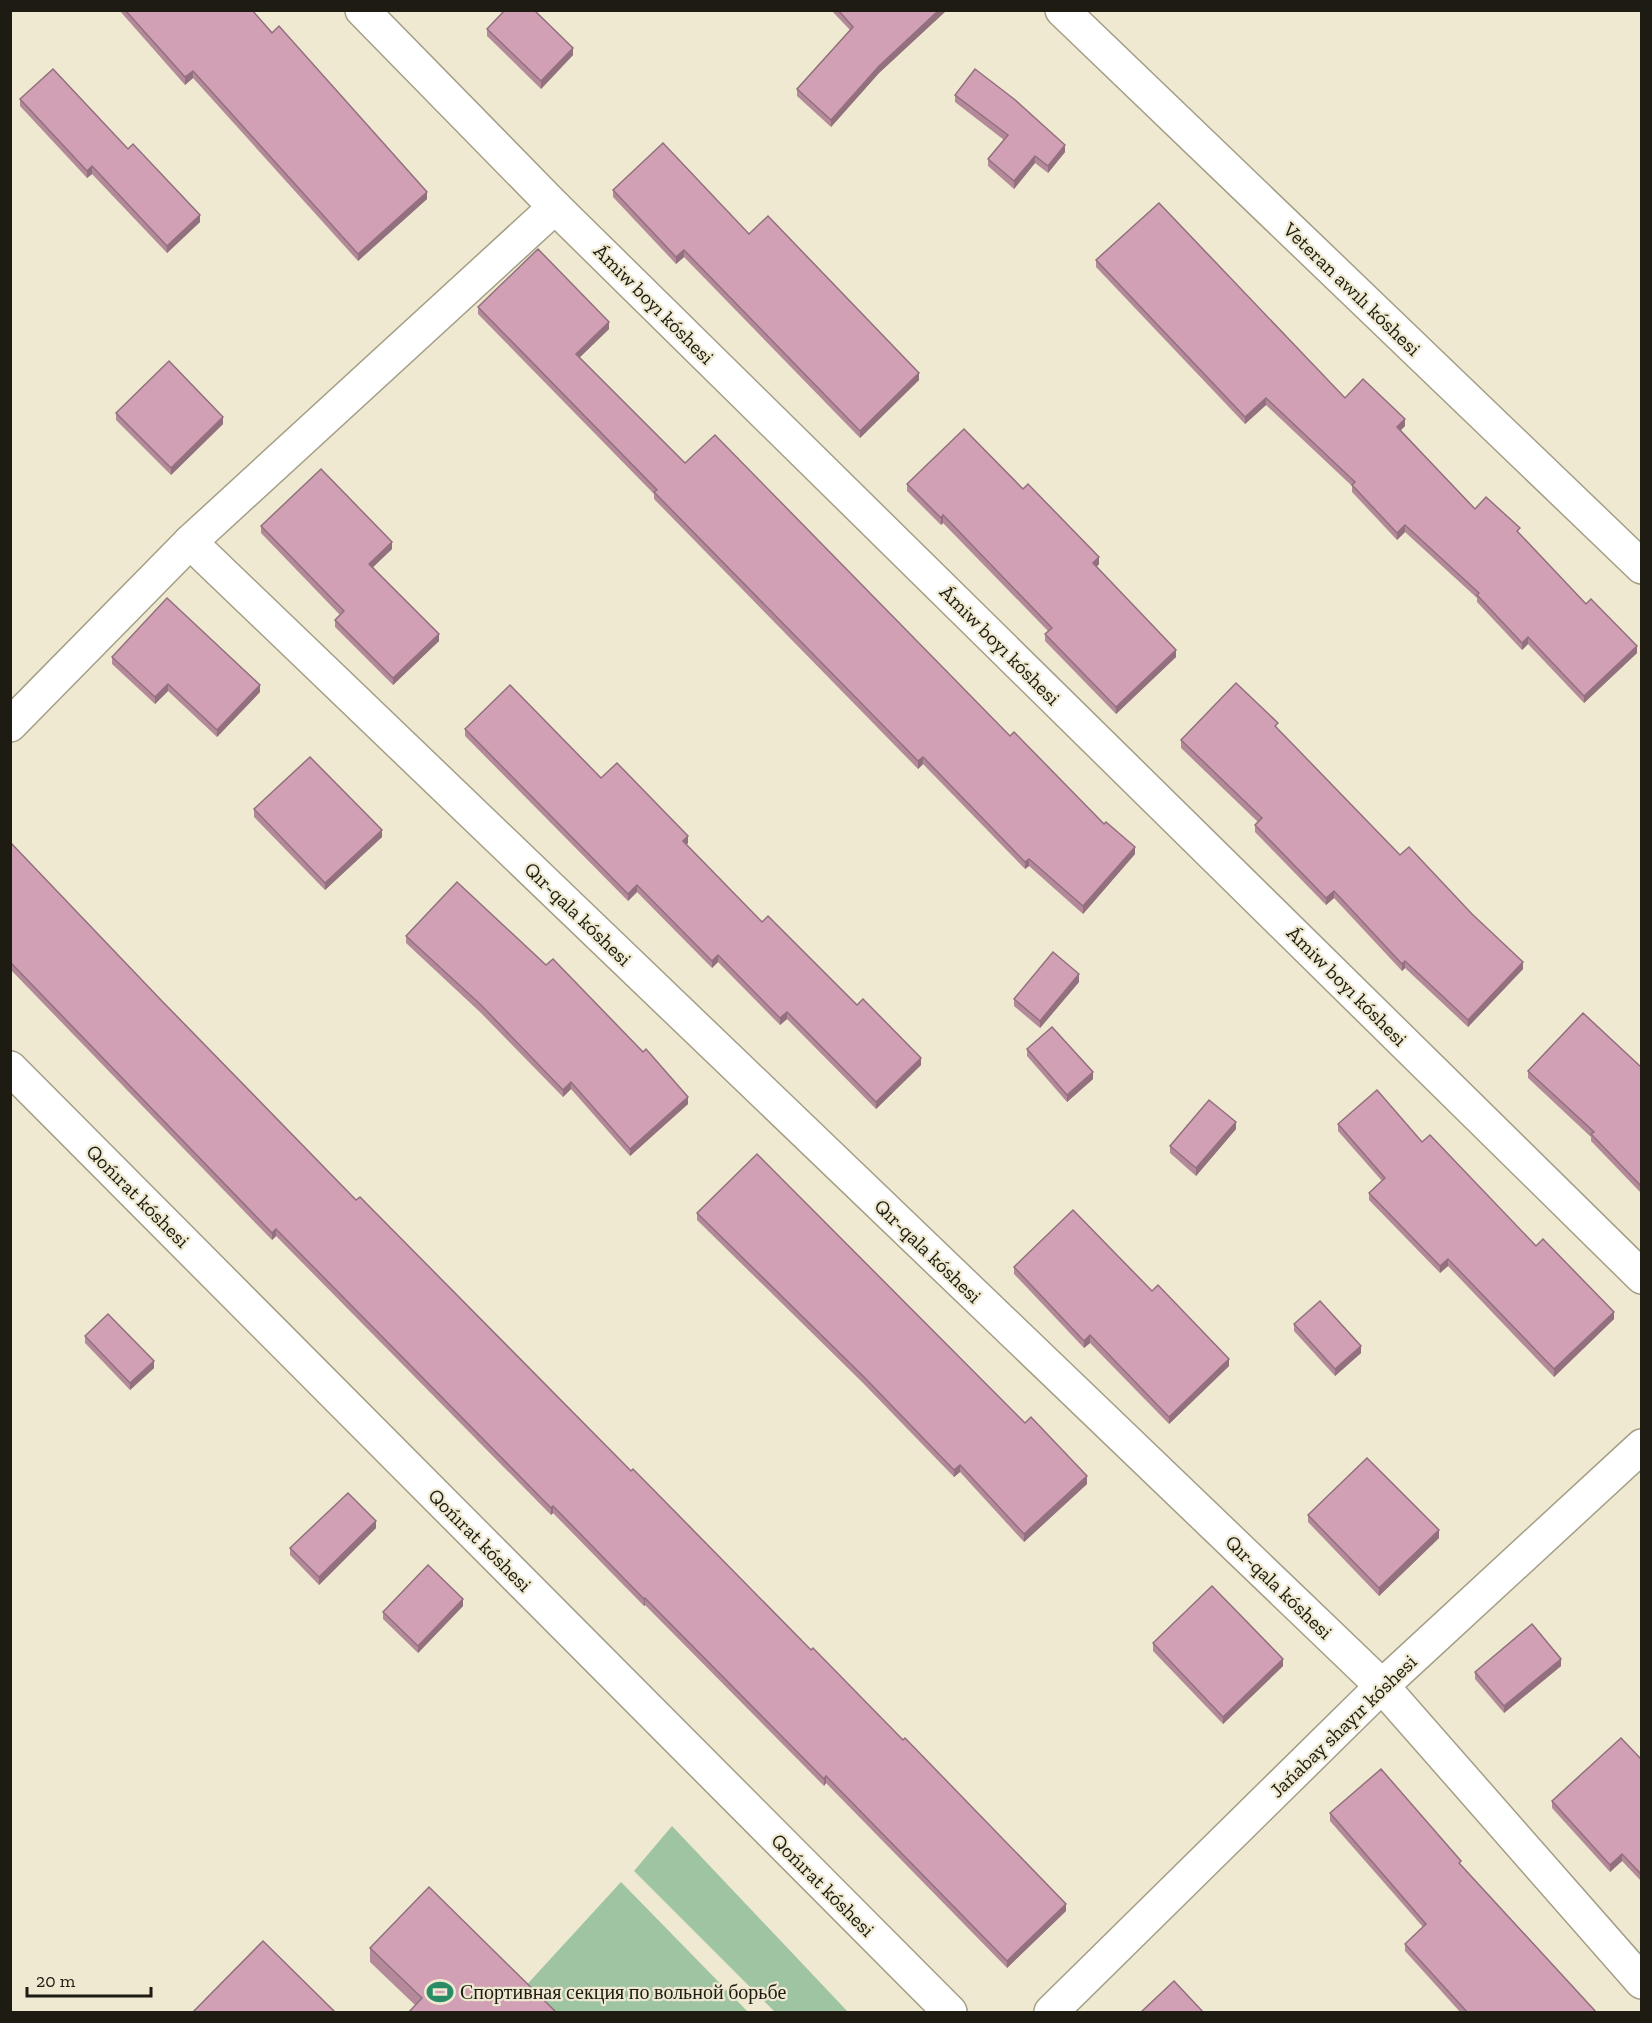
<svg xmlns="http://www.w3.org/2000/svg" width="1652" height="2023" font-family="'Zilla Slab',serif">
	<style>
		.green { fill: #9ec4a1 }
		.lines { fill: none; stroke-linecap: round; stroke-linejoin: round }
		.street-casing { stroke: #a49e87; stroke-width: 36 }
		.street { stroke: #fff; stroke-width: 33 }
		.wall { fill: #b48a9b }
		.shaded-wall { fill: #92707e }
		.building { fill: #d1a0b4; stroke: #92707e; stroke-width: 1.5 }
		.labels { text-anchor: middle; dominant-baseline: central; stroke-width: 4.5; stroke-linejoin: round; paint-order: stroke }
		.street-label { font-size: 20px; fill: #1d1b12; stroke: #eee9d0 }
		.poi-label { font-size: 20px; fill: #1d1b12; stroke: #eee9d0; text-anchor: start }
	</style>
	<rect width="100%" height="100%" fill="#eee9d0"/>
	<!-- green -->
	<g class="green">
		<path d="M672,1826L848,2012H775L634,1871Z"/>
		<path d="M621,1882L748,2012H544L522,1990Z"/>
	</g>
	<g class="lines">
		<!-- street casing -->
		<g class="street-casing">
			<g id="street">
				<path d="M362,10L555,207L1642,1277"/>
				<path d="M1062,10L1642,567"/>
				<path d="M190,542L1382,1686L1642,1982"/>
				<path d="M10,725L190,542L555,207"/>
				<path d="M10,1068L950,2012"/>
				<path d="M1051,2012L1382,1686L1642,1446"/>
			</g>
		</g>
		<!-- street -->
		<use href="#street" class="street"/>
	</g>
	<!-- wall -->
	<g class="wall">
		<path d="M119,10H252L427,199L358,261L193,78L185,85Z"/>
		<path d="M831,10H947L879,73L831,127L797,96V89L850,30Z"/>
		<path d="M487,29L573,55L541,89L487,36Z"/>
		<path d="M955,95L1065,152L1048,173L1035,163L1014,189L988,166V159L1004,140L955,102Z"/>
		<path d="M20,99L128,149L200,222L167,253L92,174L87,178L20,106Z"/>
		<path d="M613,190L749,234L919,380L860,438L684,257L676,264L613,197Z"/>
		<path d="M1096,260L1345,398L1405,426L1401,430L1475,509L1520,534L1586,604L1637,653L1584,703L1528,644L1522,650L1477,602V598L1405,532L1397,540L1352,492V486L1266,405L1245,424L1096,267Z"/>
		<path d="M478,307L609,329L579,358L685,463L1010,736L1135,854L1083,914L1029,866L1025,869L923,764L918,769L654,499V494L478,314Z"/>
		<path d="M116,413L223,424L171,475L116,420Z"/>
		<path d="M907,484L1023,489L1099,564L1096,567L1176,657L1116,714L1045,641V634L1048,631L943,523L941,525L907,491Z"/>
		<path d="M261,526L392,549L373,567L439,641L393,685L335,627V620L340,615L261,533Z"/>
		<path d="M112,657L260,692L217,737L168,691L155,704L112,664Z"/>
		<path d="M465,729L601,778L688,843L686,845L762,922L857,1005L921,1065L876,1109L787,1019L780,1025L718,962L712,968L637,892L628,901L465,736Z"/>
		<path d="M1278,730L1400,855L1523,969L1468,1027L1405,968L1402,971L1334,898L1326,905L1255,832V825L1258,822L1181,748V740Z"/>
		<path d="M254,809L382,837L325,890L254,817Z"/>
		<path d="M10,842L160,999L356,1200L1066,1911L1007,1968L826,1783L824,1786L645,1605L644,1606L553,1513L551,1515L276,1236L272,1240L10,969Z"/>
		<path d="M406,936L688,1104L630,1156L571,1089L563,1097L481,1013L406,943Z"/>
		<path d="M1079,982L1040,1028L1014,1006V999Z"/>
		<path d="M1027,1049L1093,1079L1067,1102L1027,1056Z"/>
		<path d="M1641,1067V1193L1591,1141V1137L1528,1078V1071Z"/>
		<path d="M1338,1124L1422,1142L1536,1246L1614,1319L1554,1377L1448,1266L1440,1273L1369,1200V1193L1382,1181L1338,1131Z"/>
		<path d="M1236,1129L1196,1176L1170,1153V1146Z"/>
		<path d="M697,1213L1025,1423L1087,1484L1024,1542L960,1472L954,1477L863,1383L697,1220Z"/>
		<path d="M1014,1267L1152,1291L1229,1366L1169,1424L1090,1343L1084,1348L1014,1274Z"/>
		<path d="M1294,1324L1361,1353L1335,1376L1294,1331Z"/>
		<path d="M85,1336L154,1368L130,1390L85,1343Z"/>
		<path d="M1308,1515L1439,1538L1379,1596L1308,1522Z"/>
		<path d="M376,1528L319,1585L290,1555V1548Z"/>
		<path d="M463,1606L418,1653L383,1619V1612Z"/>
		<path d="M1153,1643L1283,1666L1223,1724L1153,1651Z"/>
		<path d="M1561,1666L1504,1713L1475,1679V1672Z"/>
		<path d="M1641,1759V1881L1622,1861L1610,1872L1552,1808V1801Z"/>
		<path d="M1330,1813L1461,1865L1597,2013H1461L1405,1951V1944L1423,1927L1330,1821Z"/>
		<path d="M370,1948L557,2013L415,2005L370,1962Z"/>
	</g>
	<!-- shaded-wall -->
	<g class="shaded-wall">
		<path d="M939,10H947L879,73L831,127V120L879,66Z"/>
		<path d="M573,48V55L541,89V81Z"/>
		<path d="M193,71V78L185,85V77Z"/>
		<path d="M1065,145V152L1048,173V166Z"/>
		<path d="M1035,156V163L1014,189V181Z"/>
		<path d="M92,166V174L87,178V171Z"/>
		<path d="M427,192V199L358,261V254Z"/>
		<path d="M200,215V222L167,253V246Z"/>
		<path d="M684,250V257L676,264V257Z"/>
		<path d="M609,322V329L576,361V354Z"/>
		<path d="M919,373V380L860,438V431Z"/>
		<path d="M1266,398V405L1245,424V417Z"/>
		<path d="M223,417V424L171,475V468Z"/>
		<path d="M1405,419V426L1397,434V427Z"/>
		<path d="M943,515V523L941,525V518Z"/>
		<path d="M1405,525V532L1397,540V533Z"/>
		<path d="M392,542V549L369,571V564Z"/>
		<path d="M1099,557V564L1093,571V563Z"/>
		<path d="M439,634V641L393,685V678Z"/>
		<path d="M1528,637V644L1522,650V643Z"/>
		<path d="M1637,646V653L1584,703V696Z"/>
		<path d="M1176,650V657L1116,714V707Z"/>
		<path d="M168,684V691L155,704V697Z"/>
		<path d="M260,685V692L217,737V730Z"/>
		<path d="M923,757V764L918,769V761Z"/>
		<path d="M382,830V837L325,890V883Z"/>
		<path d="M688,836V843L683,848V841Z"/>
		<path d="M1135,847V854L1083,914V906Z"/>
		<path d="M1029,859V866L1025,869V862Z"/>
		<path d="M637,885V892L628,901V894Z"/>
		<path d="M1334,891V898L1326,905V898Z"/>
		<path d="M718,955V962L712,968V961Z"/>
		<path d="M1405,961V968L1402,971V964Z"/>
		<path d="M1523,962V969L1468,1027V1020Z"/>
		<path d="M1079,974V982L1040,1028V1021Z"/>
		<path d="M787,1012V1019L780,1025V1018Z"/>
		<path d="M921,1058V1065L876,1109V1102Z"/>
		<path d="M1093,1072V1079L1067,1102V1095Z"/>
		<path d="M571,1082V1089L563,1097V1090Z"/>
		<path d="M688,1097V1104L630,1156V1149Z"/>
		<path d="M1236,1122V1129L1196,1176V1168Z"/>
		<path d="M276,1229V1236L272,1240V1233Z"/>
		<path d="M1448,1259V1266L1440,1273V1266Z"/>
		<path d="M1614,1312V1319L1554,1377V1369Z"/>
		<path d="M1090,1335V1343L1084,1348V1341Z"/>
		<path d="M1361,1346V1353L1335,1376V1369Z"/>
		<path d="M1229,1359V1366L1169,1424V1417Z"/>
		<path d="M154,1361V1368L130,1390V1383Z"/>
		<path d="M960,1465V1472L954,1477V1470Z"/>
		<path d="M1087,1476V1484L1024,1542V1534Z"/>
		<path d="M553,1506V1513L551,1515V1508Z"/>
		<path d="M376,1521V1528L319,1585V1577Z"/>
		<path d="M1439,1530V1538L1379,1596V1588Z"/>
		<path d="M645,1598V1605L644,1606V1599Z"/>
		<path d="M463,1599V1606L418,1653V1646Z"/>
		<path d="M1283,1659V1666L1223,1724V1717Z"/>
		<path d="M1561,1659V1666L1504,1713V1706Z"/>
		<path d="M826,1776V1783L824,1786V1779Z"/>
		<path d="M1622,1854V1861L1610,1872V1865Z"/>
		<path d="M1066,1904V1911L1007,1968V1961Z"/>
	</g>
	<!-- building -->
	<g class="building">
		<path d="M125,10H252L272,33L279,26L427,192L358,254L193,71L185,77Z"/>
		<path d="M505,10H534L573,48L541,81L487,29Z"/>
		<path d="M838,10H939L879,66L831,120L797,89L853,27Z"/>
		<path d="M53,69L128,149L133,144L200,215L167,246L92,166L87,171L20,99Z"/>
		<path d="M975,69L1014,99L1065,145L1048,166L1035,156L1014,181L988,159L1008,135L955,95Z"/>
		<path d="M663,143L749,234L768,216L919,373L860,431L684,250L676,257L613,190Z"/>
		<path d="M1159,203L1345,398L1363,379L1405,419L1397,427L1475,509L1486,497L1520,528L1517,531L1586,604L1591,599L1637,646L1584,696L1528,637L1522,643L1477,595L1479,593L1405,525L1397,533L1352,485L1355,482L1266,398L1245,417L1096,260Z"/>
		<path d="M538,249L609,322L576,354L685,463L715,435L1010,736L1014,732L1104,824L1106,822L1135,847L1083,906L1029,859L1025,862L923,757L918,761L654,492L657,490L478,307Z"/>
		<path d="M169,361L223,417L171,468L116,413Z"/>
		<path d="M964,429L1023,489L1028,484L1099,557L1093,563L1176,650L1116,707L1045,634L1052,628L943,515L941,518L907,484Z"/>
		<path d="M321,469L392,542L369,564L439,634L393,678L335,620L344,611L261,526Z"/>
		<path d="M167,598L260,685L217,730L168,684L155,697L112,657Z"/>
		<path d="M1236,683L1278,723L1275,726L1400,855L1409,847L1472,914L1523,962L1468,1020L1405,961L1402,964L1334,891L1326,898L1255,825L1262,818L1181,740Z"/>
		<path d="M510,685L601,778L617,763L688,836L683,841L762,922L768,916L857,1005L863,999L921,1058L876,1102L787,1012L780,1018L718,955L712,961L637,885L628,894L465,729Z"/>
		<path d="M310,757L382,830L325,883L254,809Z"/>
		<path d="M10,842L160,999L356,1200L360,1197L631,1471L633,1469L811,1650L813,1648L903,1740L905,1738L1066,1904L1007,1961L826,1776L824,1779L645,1598L644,1599L553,1506L551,1508L276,1229L272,1233L10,962Z"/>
		<path d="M457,882L546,965L553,959L643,1052L646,1049L688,1097L630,1149L571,1082L563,1090L481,1005L406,936Z"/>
		<path d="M1053,952L1079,974L1040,1021L1014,999Z"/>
		<path d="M1583,1013L1641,1067V1186L1591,1134L1594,1132L1528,1071Z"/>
		<path d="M1052,1027L1093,1072L1067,1095L1027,1049Z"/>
		<path d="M1377,1090L1422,1142L1430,1135L1536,1246L1543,1239L1614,1312L1554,1369L1448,1259L1440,1266L1369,1193L1385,1178L1338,1124Z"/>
		<path d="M1209,1100L1236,1122L1196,1168L1170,1146Z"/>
		<path d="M757,1154L1025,1423L1031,1417L1087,1476L1024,1534L960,1465L954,1470L863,1376L697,1213Z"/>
		<path d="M1073,1210L1152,1291L1158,1285L1229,1359L1169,1417L1090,1335L1084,1341L1014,1267Z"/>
		<path d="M1320,1301L1361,1346L1335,1369L1294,1324Z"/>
		<path d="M108,1314L154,1361L130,1383L85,1336Z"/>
		<path d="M1367,1458L1439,1530L1379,1588L1308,1515Z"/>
		<path d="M348,1493L376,1521L319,1577L290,1548Z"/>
		<path d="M428,1565L463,1599L418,1646L383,1612Z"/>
		<path d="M1212,1586L1283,1659L1223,1717L1153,1643Z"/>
		<path d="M1532,1624L1561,1659L1504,1706L1475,1672Z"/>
		<path d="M1621,1738L1641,1759V1874L1622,1854L1610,1865L1552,1801Z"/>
		<path d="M1381,1769L1461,1861L1459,1863L1597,2013H1468L1405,1944L1426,1924L1330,1813Z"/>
		<path d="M429,1887L557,2013H408L422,1998L370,1948Z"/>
		<path d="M263,1941L336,2013H192Z"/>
		<path d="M1174,1981L1204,2013H1140Z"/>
	</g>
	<!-- icons -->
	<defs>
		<g id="stadium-bare" transform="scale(2.07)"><path d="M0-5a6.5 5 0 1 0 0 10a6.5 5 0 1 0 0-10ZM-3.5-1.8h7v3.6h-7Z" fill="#2a8c66" stroke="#eee9d0" stroke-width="2.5" paint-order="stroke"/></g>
	</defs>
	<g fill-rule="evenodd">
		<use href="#stadium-bare" x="440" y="1992"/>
	</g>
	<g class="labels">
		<!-- street labels -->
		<g class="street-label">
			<text transform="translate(1352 289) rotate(44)">Veteran awılı kóshesi</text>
			<text transform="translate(654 304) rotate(45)">Ámiw boyı kóshesi</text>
			<text transform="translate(1000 645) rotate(45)">Ámiw boyı kóshesi</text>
			<text transform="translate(578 914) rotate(44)">Qır-qala kóshesi</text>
			<text transform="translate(1347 986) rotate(45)">Ámiw boyı kóshesi</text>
			<text transform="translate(138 1196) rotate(45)">Qońırat kóshesi</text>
			<text transform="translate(928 1251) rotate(44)">Qır-qala kóshesi</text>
			<text transform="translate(480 1540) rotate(45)">Qońırat kóshesi</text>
			<text transform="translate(1279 1587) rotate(44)">Qır-qala kóshesi</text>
			<text transform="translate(1343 1726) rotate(-44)">Jańabay shayır kóshesi</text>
			<text transform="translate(823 1885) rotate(45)">Qońırat kóshesi</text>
		</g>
		<!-- poi labels -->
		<g class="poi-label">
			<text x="460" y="1992">Спортивная секция по вольной борьбе</text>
		</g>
	</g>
	<!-- border -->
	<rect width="1652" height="2023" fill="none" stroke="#1d1b12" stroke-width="24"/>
	<!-- scale -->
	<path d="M27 1987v9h124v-9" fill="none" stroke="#1d1b12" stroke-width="3"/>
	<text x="36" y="1987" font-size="18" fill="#1d1b12" stroke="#eee9d0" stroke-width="4.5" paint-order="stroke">20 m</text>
</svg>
